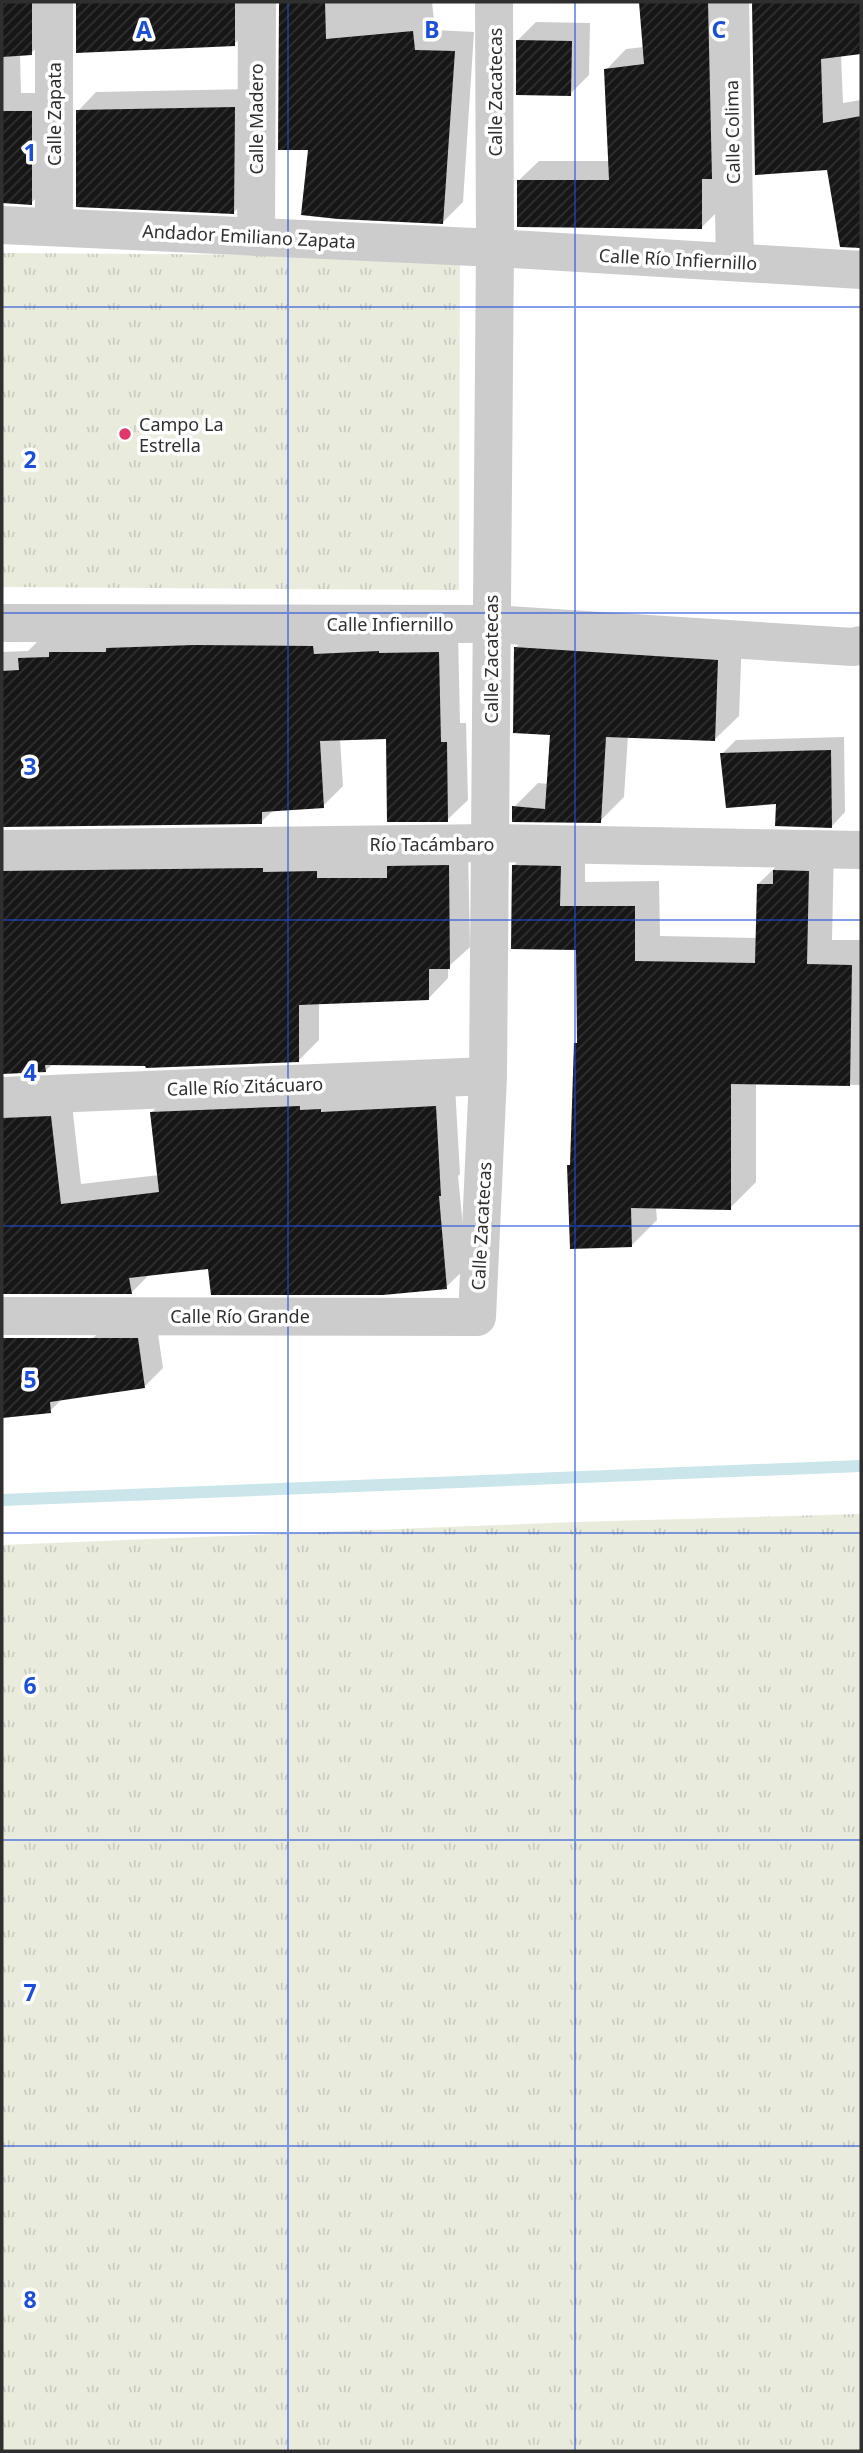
<svg xmlns="http://www.w3.org/2000/svg" width="863" height="2453" font-family="'Noto Sans',sans-serif">
	<style>
		.park { fill: url(#park-tufts) }
		.shadow { fill: #0003 }
		.lines { fill: none; stroke-linecap: round; stroke-linejoin: round }
		.stream { stroke: #cae6eb; stroke-width: 12 }
		.building { fill: url(#building-hatch) }
		.minor { stroke: #ccc; stroke-width: 38 }
		.grid { fill: none; stroke: #1d4ed8; stroke-width: 2; stroke-opacity: 0.55 }
		.poi-dot { fill: #e2356a; stroke: #fff; stroke-width: 2.5 }
		.labels { text-anchor: middle; dominant-baseline: central; stroke-width: 7; stroke-linejoin: round; paint-order: stroke }
		.street-label { font-size: 18px; fill: #2f2f2f; stroke: #fff }
		.poi-label { font-size: 18px; fill: #2f2f2f; stroke: #fff; text-anchor: start }
		.grid-label { font-size: 23px; text-anchor: middle; font-weight: bold; fill: #1d4ed8; stroke: #fff; stroke-width: 7; stroke-linejoin: round; paint-order: stroke }
	</style>
	<defs>
		<pattern id="park-tufts" width="24" height="20" patternUnits="userSpaceOnUse" patternTransform="scale(1.75)"><rect width="24" height="20" fill="#e9ecdd"/><path d="M3 7l-1-3M5 7V3M7 7l1-3M15 17l-1-3M17 17v-4M19 17l1-3" fill="none" stroke="#c8cbbe"/></pattern>
		<pattern id="building-hatch" width="6" height="6" patternUnits="userSpaceOnUse" patternTransform="scale(1.75)"><rect width="6" height="6" fill="#161616"/><path d="M-1 1l2-2M0 6l6-6M5 7l2-2" fill="none" stroke="#303030"/></pattern>
	</defs>
	<rect width="100%" height="100%" fill="#fff"/>
	<!-- park -->
	<g class="park">
		<path d="M2,253L460,256L459,590L2,587Z"/>
		<path d="M861,1514V2451H2V1545L574,1522Z"/>
	</g>
	<!-- shadow -->
	<g class="shadow">
		<path d="M2,2H50V35L31,53L20,54L21,93H50V184L31,203L2,202Z"/>
		<path d="M78,2H253V26L234,44L78,51Z"/>
		<path d="M281,2H432L435,30L474,32L463,202L443,222L310,149L280,148Z"/>
		<path d="M641,2H729L722,207L702,227L518,181L539,161H610L606,70L626,49L644,47Z"/>
		<path d="M752,2H861V53L841,55L843,103L861,100V230L840,233L829,168L757,173Z"/>
		<path d="M536,22L590,23L589,75L570,94L518,40Z"/>
		<path d="M253,89L252,194L234,212L78,111L96,92Z"/>
		<path d="M539,624L742,637L739,716L714,740L628,736L624,797L600,821L514,807L538,783L549,784L551,733L515,648Z"/>
		<path d="M458,633L460,723H466L468,800L447,820L388,737L340,739L343,786L323,806L275,809L261,822L134,824L2,818V652L28,651L40,639Z"/>
		<path d="M844,737L845,812L832,826L778,802L722,754L736,740Z"/>
		<path d="M539,841L585,842V882L659,881L660,936L757,938L758,884L784,859L834,846L832,940H861V1085L756,1083V1182L730,1208L656,1207L657,1220L632,1245L568,1166L572,1163L576,1044L578,1041V948L513,866Z"/>
		<path d="M468,846L470,947L448,967V978L428,999L319,1002V1040L299,1060L147,1064H53L45,1071L2,1072V857Z"/>
		<path d="M2,1082L71,1096L81,1184L159,1175L152,1112L172,1092L455,1086L460,1174L458,1176L467,1267L446,1287L210,1267L150,1274L131,1293L2,1292Z"/>
		<path d="M112,1320H156L163,1368L145,1386L63,1398L50,1411L2,1416V1341L92,1339Z"/>
	</g>
	<g class="lines">
		<!-- stream -->
		<path class="stream" d="M2,1500L861,1466"/>
	</g>
	<!-- building -->
	<g class="building">
		<path d="M2,2H32V55L2,57Z"/>
		<path d="M76,2H235V46L76,53Z"/>
		<path d="M279,2H325L326,39L413,31L415,50L455,51L443,224L338,219L301,215L308,150H278Z"/>
		<path d="M639,2H708L712,179H702V229L517,227V180H609L604,69L644,64Z"/>
		<path d="M752,2H861V54L821,59L823,123L861,116V248L840,247L827,170L755,175Z"/>
		<path d="M516,40L572,41L571,96L516,95Z"/>
		<path d="M235,107L234,214L76,207V110Z"/>
		<path d="M2,111H32V205L2,203Z"/>
		<path d="M194,645L313,646L314,654L379,651V653L439,652L441,742H447L448,822H387L386,739L320,741L324,808L262,812V824L2,827V671L19,670L18,658L49,657V652H106V648Z"/>
		<path d="M514,647L718,660L715,741L606,737L601,823L512,822V806L545,809L550,735L513,733Z"/>
		<path d="M831,750L832,828L775,826L776,804L726,808L720,753Z"/>
		<path d="M449,865L450,969H429V1000L299,1005V1062L146,1068L145,1066L45,1065L46,1072L2,1074V871L263,868V872L317,871V878H387V866Z"/>
		<path d="M512,865L561,866L560,906H635V961L755,963L757,884H773V870L809,871L807,964L852,965L850,1086L731,1084V1210L631,1208L632,1247L570,1249L567,1165H570L574,1043H577L576,950L511,949Z"/>
		<path d="M300,1106V1110L321,1109V1112L436,1106L441,1196H439L447,1289L383,1295H211L208,1269L129,1278L132,1294H2V1118L51,1116L61,1204L159,1192L150,1112Z"/>
		<path d="M2,1338H138L145,1388L50,1402L51,1413L2,1418Z"/>
	</g>
	<g class="lines">
		<!-- minor -->
		<g class="minor">
			<path d="M730,2L735,262"/>
			<path d="M2,225L495,248L861,270"/>
			<path d="M54,227V2"/>
			<path d="M256,237L257,2"/>
			<path d="M2,623L492,624L853,647L861,645"/>
			<path d="M2,849L490,843L861,850"/>
			<path d="M2,1096L488,1076"/>
			<path d="M2,1316L477,1317L488,1076L495,248L494,2"/>
		</g>
	</g>
	<!-- grid -->
	<path class="grid" d="M288,2V2451M575,2V2451M2,307H861M2,613H861M2,920H861M2,1226H861M2,1533H861M2,1840H861M2,2146H861"/>
	<!-- markers -->
	<circle class="poi-dot" cx="125" cy="434" r="7"/>
	<g class="labels">
		<!-- street labels -->
		<g class="street-label">
			<text transform="translate(495 92) rotate(-90)">Calle Zacatecas</text>
			<text transform="translate(54 114) rotate(-90)">Calle Zapata</text>
			<text transform="translate(256 119) rotate(-90)">Calle Madero</text>
			<text transform="translate(732 132) rotate(-91)">Calle Colima</text>
			<text transform="translate(249 236) rotate(3)">Andador Emiliano Zapata</text>
			<text transform="translate(678 259) rotate(3)">Calle Río Infiernillo</text>
			<text x="390" y="624">Calle Infiernillo</text>
			<text transform="translate(491 659) rotate(-90)">Calle Zacatecas</text>
			<text x="432" y="844">Río Tacámbaro</text>
			<text transform="translate(245 1086) rotate(-2)">Calle Río Zitácuaro</text>
			<text transform="translate(481 1226) rotate(-87)">Calle Zacatecas</text>
			<text x="240" y="1316">Calle Río Grande</text>
		</g>
		<!-- poi labels -->
		<g class="poi-label">
			<text x="139" y="424">Campo La<tspan x="139" dy="21">Estrella</tspan></text>
		</g>
	</g>
	<g class="grid-label">
		<text x="144" y="38">A</text>
		<text x="432" y="38">B</text>
		<text x="719" y="38">C</text>
		<text x="30" y="161">1</text>
		<text x="30" y="468">2</text>
		<text x="30" y="775">3</text>
		<text x="30" y="1081">4</text>
		<text x="30" y="1388">5</text>
		<text x="30" y="1694">6</text>
		<text x="30" y="2001">7</text>
		<text x="30" y="2308">8</text>
	</g>
	<!-- border -->
	<rect width="863" height="2453" fill="none" stroke="#2f2f2f" stroke-width="7"/>
</svg>
